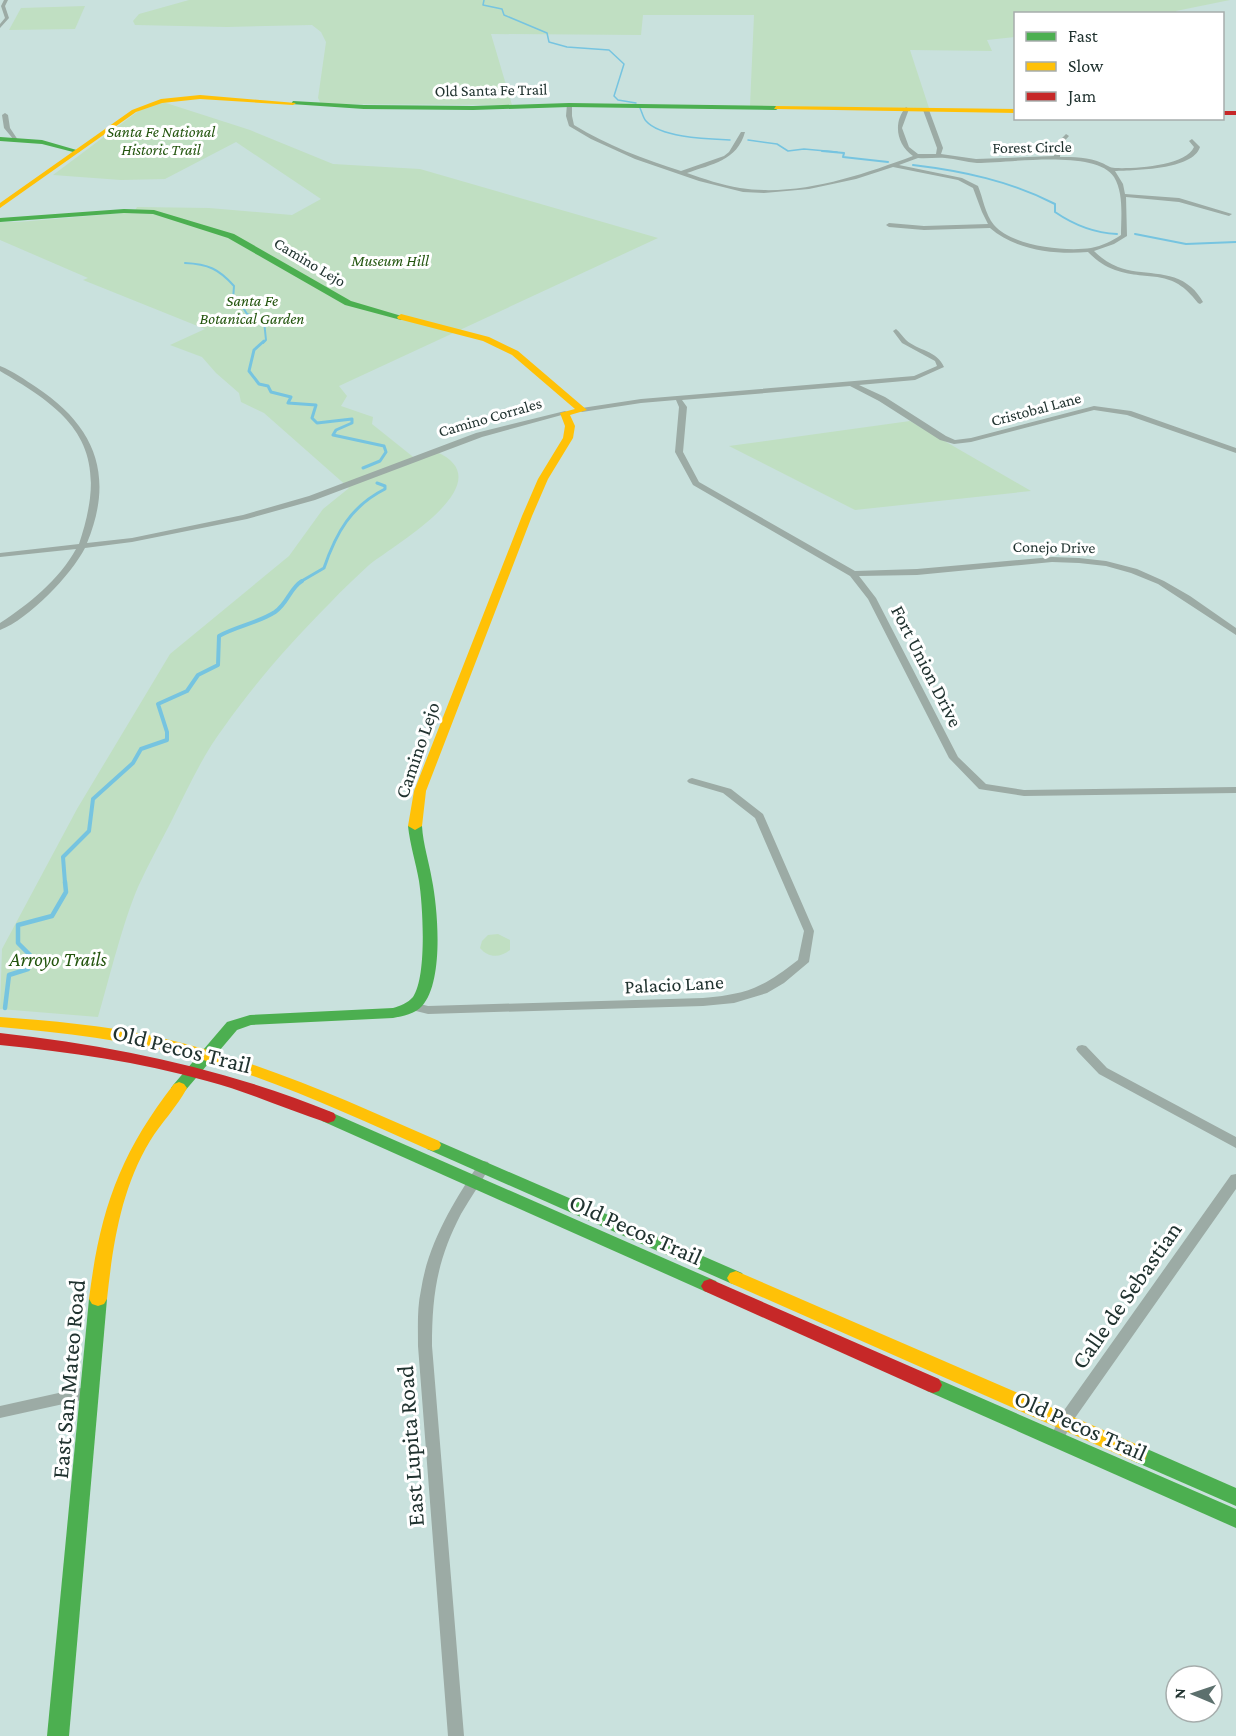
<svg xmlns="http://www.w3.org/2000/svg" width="1236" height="1736" font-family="'Crimson Pro',serif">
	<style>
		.green { fill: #c0dfc2 }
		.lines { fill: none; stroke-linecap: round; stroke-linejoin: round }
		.stream-far4 { stroke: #76c4e0; stroke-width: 1.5 }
		.stream-far3 { stroke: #76c4e0; stroke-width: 2 }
		.stream-far2 { stroke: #76c4e0; stroke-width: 3 }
		.stream-far1 { stroke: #76c4e0; stroke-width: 4 }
		.stream { stroke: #76c4e0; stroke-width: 4.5 }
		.street { fill: #9caba5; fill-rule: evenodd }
		.fast { fill: #4caf50; fill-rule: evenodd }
		.slow { fill: #ffc107; fill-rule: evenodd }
		.jam { fill: #c62828; fill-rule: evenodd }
		.labels { text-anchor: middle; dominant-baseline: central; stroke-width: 6; stroke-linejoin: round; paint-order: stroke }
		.far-street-label { font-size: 16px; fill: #213330; stroke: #fff }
		.far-park-label { font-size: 16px; font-style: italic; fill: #23550e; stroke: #fff }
		.street-label { font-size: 20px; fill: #213330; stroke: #fff }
		.park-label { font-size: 20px; font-style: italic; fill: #23550e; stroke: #fff }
		.near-street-label { font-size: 24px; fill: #213330; stroke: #fff }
	</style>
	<rect width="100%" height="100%" fill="#c9e1dd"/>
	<!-- green -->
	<g class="green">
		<path d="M189,0H1230L1176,11L1177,13L1016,14L1015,37L987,40L992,51L910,50L929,108L750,106L754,15H643L641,35L491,34L512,105L321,104L318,98L326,42L321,32L312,25L227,27L135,25L133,21L139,14Z"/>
		<path d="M85,6L75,29L9,30L21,8Z"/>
		<path d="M163,102L250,130L333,164L420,169L658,238L339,386L347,396L341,406L373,417L372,424L417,460L437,452C505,483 392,546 369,565C356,577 342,590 330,603C292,641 255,683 224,727C202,756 187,790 171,822C160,843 148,865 138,887C122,925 110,976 98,1017L0,1009L2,949L77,809L170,654L289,556L323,509L349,488L264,413L241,402L239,393L216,373L202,357L170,345L205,329L83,280L88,278L0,240V222H19L134,212L137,207L209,208L292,215L321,199L236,142L165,179L121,180L53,175L141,109Z"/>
		<path d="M910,421L1031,491L855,510L729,446Z"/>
		<path d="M498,934L510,940V950C500,958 488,958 480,948L482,941L488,935Z"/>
	</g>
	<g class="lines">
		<!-- stream-far4 -->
		<g class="stream-far4">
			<path d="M484,0L483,5L502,9L504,15L547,33L549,42L567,47L609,50L624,64L614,96L618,100L636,103"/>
			<path d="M640,108C642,112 643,118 646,121C661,138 709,139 730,140"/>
			<path d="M748,140L777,144L788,151L804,149L837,152"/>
		</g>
		<!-- stream-far3 -->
		<g class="stream-far3">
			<path d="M822,151L844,153L843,157L888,162"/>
			<path d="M913,165C963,171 1010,181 1055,204V212C1074,225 1094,233 1117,234"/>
			<path d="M1135,234L1186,244L1236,242"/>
			<path d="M185,263C208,264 219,269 234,286L233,300L242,306L247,314L264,321L266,340L263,343"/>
		</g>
		<!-- stream-far2 -->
		<g class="stream-far2">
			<path d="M264,341L254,350L249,371L259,384L268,386L271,392L291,397L288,403L316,405L312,418L317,423L352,419V423L336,430L333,435L384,446L386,452L380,461L363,468"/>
			<path d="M300,582L324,568C336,533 351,506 385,489V486L377,483"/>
		</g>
		<!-- stream-far1 -->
		<path class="stream-far1" d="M65,883L63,857L89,831L93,799L133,763L141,749L167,740V732L158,704L187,691L198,675L218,665L219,636C237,626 258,623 275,612C288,603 290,588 302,581"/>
		<!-- stream -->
		<path class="stream" d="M5,1008L9,975L28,969L32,957L18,943V925L52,916L66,892L65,882"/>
		<!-- street -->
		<g class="street">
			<path d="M4,0H8L5,6L9,18L0,28V24L5,18L1,6Z"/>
			<path d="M567,104L572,105V116L574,125C608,146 644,159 681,171L724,156L729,152L741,132H745C737,161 712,164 687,173C704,179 722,185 740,188C798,197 859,176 913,156C896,144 893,122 906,107L909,109L902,128L909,147L918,154H936L937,148L923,110L926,108L929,110L943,148L941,154L976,159L1054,156L1055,145L1066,134L1069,136L1061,145L1060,157C1073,157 1089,157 1102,163C1107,165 1110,168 1115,168C1133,169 1186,166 1194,147L1189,141L1192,139L1200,147C1193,170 1135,170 1115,171L1123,184L1125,194L1179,198L1232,214L1229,216L1179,202L1126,197L1127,236L1114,244L1094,251C1101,258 1108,263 1118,267C1141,276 1171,269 1191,287C1196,291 1200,297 1203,302L1200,304L1198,303C1171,267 1151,282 1115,270C1104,266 1096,260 1088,252C1056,255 1015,250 990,228L924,230L889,227L886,225L889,223L924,226L988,224L982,212L973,188L958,180L893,167L856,179L809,189L764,193L743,192L699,181L635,159L591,139L569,126L566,116ZM918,158C927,159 936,157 945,158C956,159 966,162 977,163C1008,163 1096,149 1114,177C1124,194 1121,217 1121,235C1112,241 1102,246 1091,248C1065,252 1012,246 994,225C985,214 983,198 978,186L962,178L899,165Z"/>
			<path d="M5,113L8,115L10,128L18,140H14L4,128L2,115Z"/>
			<path d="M896,329C900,332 902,336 906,340C918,351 937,350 944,367L915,380L859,385L885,397L946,436L955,440L971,438L1094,406L1131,411L1236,448V453L1127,415L1094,410L971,442L954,444L940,440L879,401L850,386L682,400L687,407L683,452L699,482L855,571L917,569L1052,557L1079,558L1106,561L1137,569L1164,581L1190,596L1236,628V635L1158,584L1131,573L1106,566L1079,563L1052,562L917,575L859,576L876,598L958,757L986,784L1024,790L1236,787V793L1024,796L979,789L949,758L868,599L850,576L693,485L675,452L679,407L676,400L641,403L582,412L578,410L582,408L641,399L914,376L937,366L935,361L902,343L893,331Z"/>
			<path d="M0,366C13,371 25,380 36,387C95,426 115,475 87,543L132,538L243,515L309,496L476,433L565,411L569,413L482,437L315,500L247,519L132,542L85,548C71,575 29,619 0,630V623C29,604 59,580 76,549L0,557V553L79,544C84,529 88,514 90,498C98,430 52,402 0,371Z"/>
			<path d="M692,778L731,789L763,814L814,931L809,962L784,983L767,993L734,1003L703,1006L428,1014L408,1009L406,1006L408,1003L412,1002L428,1006L703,998C748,994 762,988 798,960L804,931L755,818L723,793L689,783L687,781L689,779Z"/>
			<path d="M1082,1045L1086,1046L1107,1068L1236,1137V1148L1099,1074L1078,1052L1076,1049L1078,1046Z"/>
			<path d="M484,1161L488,1162L490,1166C481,1183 470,1198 461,1214C437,1260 432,1295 432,1346L464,1736H448L418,1346C418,1327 417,1308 421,1290C428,1243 454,1201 480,1162Z"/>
			<path d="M1236,1174V1189L1070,1425L1062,1444L1057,1446L1052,1444L1050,1439L1060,1416L1231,1175Z"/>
			<path d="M90,1386L95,1387L97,1392L95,1397L0,1418V1406Z"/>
		</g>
		<!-- fast -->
		<g class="fast">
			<path d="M293,101L364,105L473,106L569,103L776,106L779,108L776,110L569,107L473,110L364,109L291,104Z"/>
			<path d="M0,137L42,140L80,151L77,153L42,144L0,141Z"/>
			<path d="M124,209L154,210L234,234L351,301L405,317L401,320L345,305L228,238L153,214L124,213L0,222V218Z"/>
			<path d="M415,822L422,826C423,844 429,862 432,880C438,910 444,982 422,1006C415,1014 403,1016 393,1018L251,1025L237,1030L184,1092L179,1094L174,1092L171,1088L174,1084L227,1022L250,1015L393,1008C400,1006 408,1003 413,997C427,977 423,906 419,881C416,863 410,845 408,826Z"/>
			<path d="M328,1111L716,1281L719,1286L716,1291L710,1293L704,1291L322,1121L320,1117L322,1113Z"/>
			<path d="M433,1139L742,1273L745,1278L742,1283L736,1285L730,1283L427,1149L425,1145L427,1141Z"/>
			<path d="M98,1292L104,1294L107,1299L69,1736H47L89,1299L92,1294Z"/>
			<path d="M933,1377L1236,1509V1528L927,1391L924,1385L927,1379Z"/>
			<path d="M1138,1445L1236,1488V1506L1131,1460L1129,1454L1131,1448Z"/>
		</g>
		<!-- slow -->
		<g class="slow">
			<path d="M200,95L296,103L293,105L200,99L162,103L136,112L0,208V203L132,110L161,99Z"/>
			<path d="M776,106L1016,109V113L774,109Z"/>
			<path d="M401,314L489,337L518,351L587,410L570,415L575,426L573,438L548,479L532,516L426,791L422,826L415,830L408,826L414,791L522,516L538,479L563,438L565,426L560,413L575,409L512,355L483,341L398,319L397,317Z"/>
			<path d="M0,1017C51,1021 103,1025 153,1036C253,1058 346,1100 439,1141L441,1145L439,1149L433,1151L427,1149C350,1115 272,1078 189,1056C127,1040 64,1033 0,1027Z"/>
			<path d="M179,1082L184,1084L187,1088C177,1107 161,1123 150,1141C121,1189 113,1244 107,1299L104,1304L98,1306L92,1304L89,1299C100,1211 119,1155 174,1084Z"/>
			<path d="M736,1271L1145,1448L1147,1454L1145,1460L1138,1463L1131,1460L730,1283L727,1278L730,1273Z"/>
		</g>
		<!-- jam -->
		<g class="jam">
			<rect x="1222" y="111" width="14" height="4"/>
			<path d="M0,1033C116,1046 226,1069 334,1113L336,1117L334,1121L328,1123C287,1110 249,1092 207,1081C139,1062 70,1052 0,1045Z"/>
			<path d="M710,1279L939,1379L942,1385L939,1391L933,1393L927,1391L704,1291L701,1286L704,1281Z"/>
		</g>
	</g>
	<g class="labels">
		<!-- far-street labels -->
		<g class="far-street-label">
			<text transform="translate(491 90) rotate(-1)">Old Santa Fe Trail</text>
			<text transform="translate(1032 147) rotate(-1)">Forest Circle</text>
			<text transform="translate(310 262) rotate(31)">Camino Lejo</text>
			<text transform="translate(1036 409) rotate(-15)">Cristobal Lane</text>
			<text transform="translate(490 417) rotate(-16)">Camino Corrales</text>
			<text transform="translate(1054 547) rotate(1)">Conejo Drive</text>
		</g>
		<!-- far-park labels -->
		<g class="far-park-label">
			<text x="161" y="131">Santa Fe National<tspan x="161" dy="18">Historic Trail</tspan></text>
			<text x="390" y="260">Museum Hill</text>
			<text x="252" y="300">Santa Fe<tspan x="252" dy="18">Botanical Garden</tspan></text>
		</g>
		<!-- street labels -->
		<g class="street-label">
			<text transform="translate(927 666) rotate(63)">Fort Union Drive</text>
			<text transform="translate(417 750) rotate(-71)">Camino Lejo</text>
			<text transform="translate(674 984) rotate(-3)">Palacio Lane</text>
		</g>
		<!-- park labels -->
		<g class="park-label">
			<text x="58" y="959">Arroyo Trails</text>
		</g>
		<!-- near-street labels -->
		<g class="near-street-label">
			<text transform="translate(182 1048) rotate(14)">Old Pecos Trail</text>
			<text transform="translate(636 1229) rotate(24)">Old Pecos Trail</text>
			<text transform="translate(1126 1295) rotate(-55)">Calle de Sebastian</text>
			<text transform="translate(68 1379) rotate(-85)">East San Mateo Road</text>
			<text transform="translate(1081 1425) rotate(24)">Old Pecos Trail</text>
			<text transform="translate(410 1446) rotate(-94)">East Lupita Road</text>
		</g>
	</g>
	<!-- legend -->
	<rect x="1014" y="12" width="210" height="108" fill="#ffffff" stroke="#a6adac" stroke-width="1.5"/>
	<rect x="1026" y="32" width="30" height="9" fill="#4caf50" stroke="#a6adac" stroke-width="1.5"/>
	<text x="1068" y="42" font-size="18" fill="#213330">Fast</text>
	<rect x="1026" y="62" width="30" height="9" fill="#ffc107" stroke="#a6adac" stroke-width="1.5"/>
	<text x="1068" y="72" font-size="18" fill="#213330">Slow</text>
	<rect x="1026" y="92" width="30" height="9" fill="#c62828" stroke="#a6adac" stroke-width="1.5"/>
	<text x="1068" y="102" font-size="18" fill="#213330">Jam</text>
	<!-- north arrow -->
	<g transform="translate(1194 1694) rotate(272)"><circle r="28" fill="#ffffff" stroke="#a6adac" stroke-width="1.5"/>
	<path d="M0-4.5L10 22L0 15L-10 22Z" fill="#5c706d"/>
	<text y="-9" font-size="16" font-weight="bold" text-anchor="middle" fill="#213330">N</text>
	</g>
</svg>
